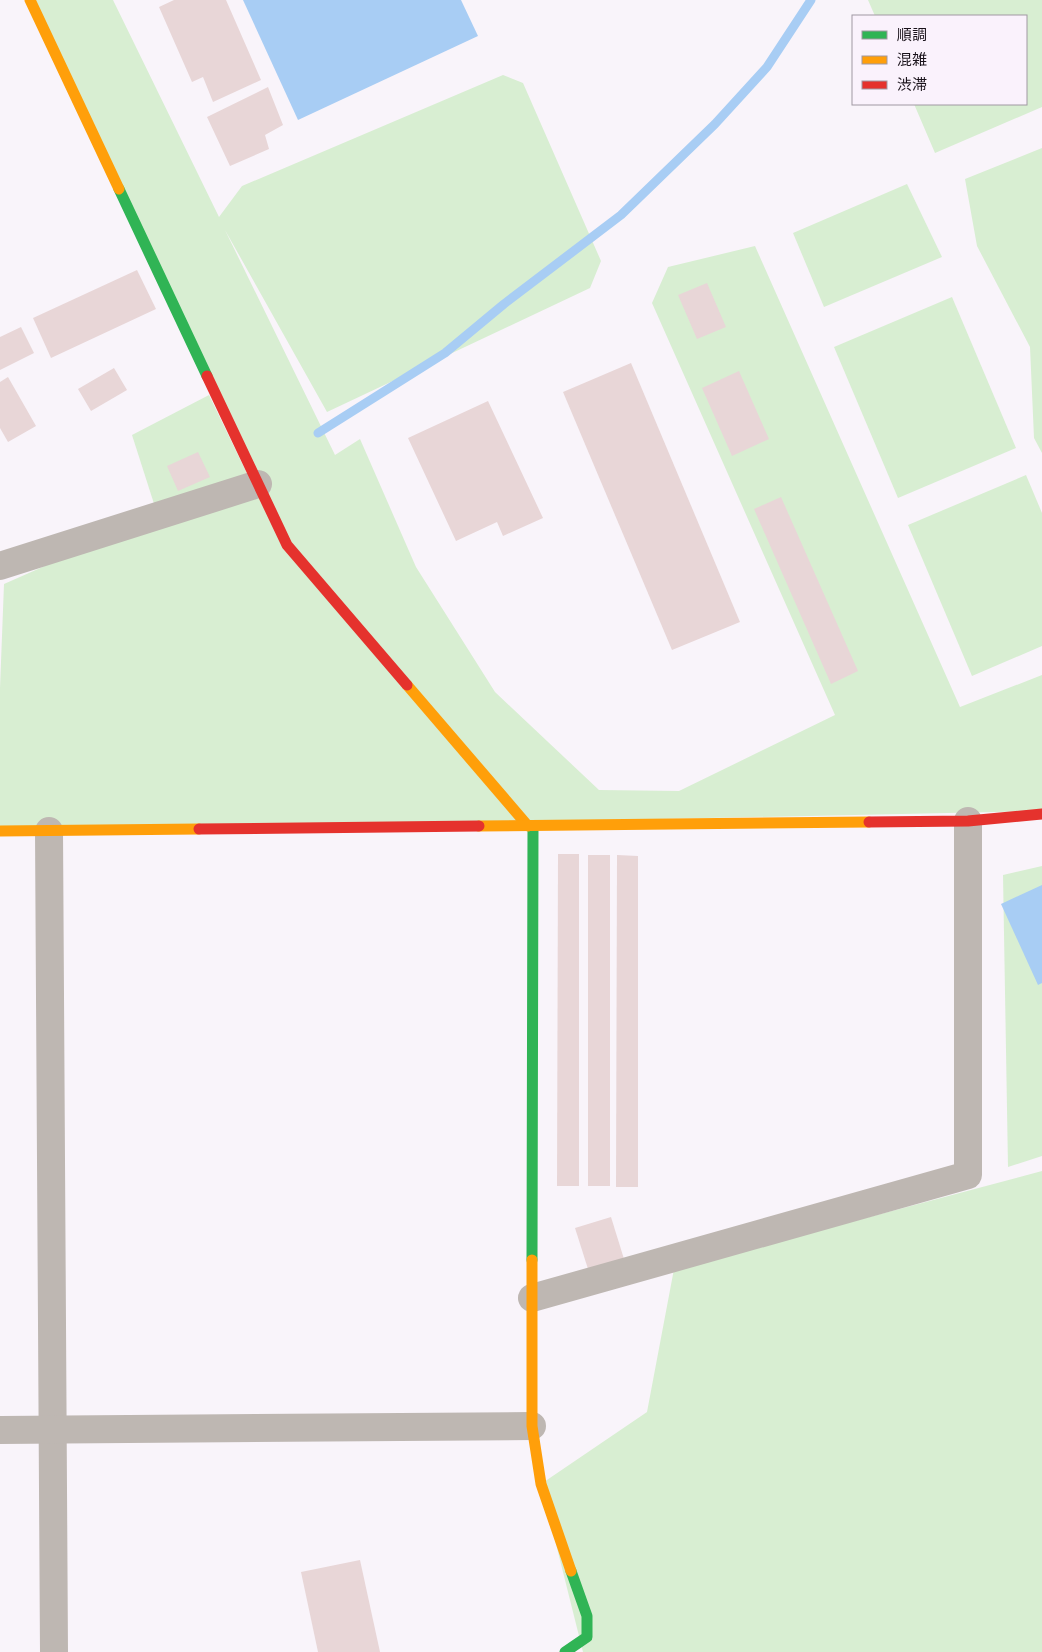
<svg xmlns="http://www.w3.org/2000/svg" width="1042" height="1652" font-family="Jost,'Noto Sans JP',sans-serif">
	<style>
		.green { fill: #d8eed2 }
		.water { fill: #a8cdf4 }
		.lines { fill: none; stroke-linecap: round; stroke-linejoin: round }
		.stream { stroke: #a8cdf4; stroke-width: 9 }
		.building { fill: #e8d6d7 }
		.street { stroke: #beb7b2; stroke-width: 28 }
		.fast { stroke: #30b455; stroke-width: 11 }
		.slow { stroke: #ff9f0a; stroke-width: 11 }
		.jam { stroke: #e5322d; stroke-width: 11 }
	</style>
	<rect width="100%" height="100%" fill="#f9f4fa"/>
	<!-- green -->
	<g class="green">
		<path d="M30,0H113L219,217L242,186L503,75L523,83L601,261L590,288L327,412L225,230L335,455L360,439L416,567L495,692L599,790L679,791L835,715L652,303L668,267L755,246L960,707L1042,675V811L0,833V688L4,584L165,513L260,489Z"/>
		<path d="M868,0H1042V107L935,153L914,104H1026V16H875Z"/>
		<path d="M1042,148V453L1034,438L1030,347L977,246L965,179Z"/>
		<path d="M907,184L942,257L824,307L793,233Z"/>
		<path d="M952,297L1016,448L898,498L834,347Z"/>
		<path d="M209,395L253,486L156,510L132,435Z"/>
		<path d="M1026,475L1042,513V646L972,676L908,525Z"/>
		<path d="M1042,866V1156L1008,1167L1003,875Z"/>
		<path d="M1042,1171V1652H583L541,1484L647,1412L674,1269Z"/>
	</g>
	<!-- water -->
	<g class="water">
		<path d="M243,0H461L478,36L298,120Z"/>
		<path d="M1042,885V983L1038,985L1001,904Z"/>
	</g>
	<g class="lines">
		<!-- stream -->
		<path class="stream" d="M318,433L445,353L504,304L621,215L715,124L767,67L811,0"/>
	</g>
	<!-- building -->
	<g class="building">
		<path d="M174,0H226L261,80L213,102L203,77L192,82L159,7Z"/>
		<path d="M268,87L283,125L265,135L269,149L230,166L207,117Z"/>
		<path d="M137,270L156,309L51,358L33,318Z"/>
		<path d="M707,283L726,327L697,339L678,295Z"/>
		<path d="M21,327L34,353L0,370V337Z"/>
		<path d="M631,363L740,622L672,650L563,392Z"/>
		<path d="M114,368L127,390L91,411L78,389Z"/>
		<path d="M739,371L769,439L732,456L702,388Z"/>
		<path d="M8,377L36,426L8,442L0,428V382Z"/>
		<path d="M488,401L543,518L503,536L497,522L456,541L408,438Z"/>
		<path d="M198,452L210,477L178,491L167,466Z"/>
		<path d="M781,497L858,671L831,684L754,509Z"/>
		<path d="M558,854H579V1186H557Z"/>
		<rect x="588" y="855" width="22" height="331"/>
		<path d="M617,855L638,856V1187H616Z"/>
		<path d="M611,1217L624,1259L588,1269L575,1228Z"/>
		<path d="M360,1560L380,1652H318L301,1572Z"/>
	</g>
	<g class="lines">
		<!-- street -->
		<g class="street">
			<path d="M0,566L258,484"/>
			<path d="M49,831L54,1652"/>
			<path d="M532,1298L968,1175V821"/>
			<path d="M0,1430L532,1426"/>
		</g>
		<!-- fast -->
		<g class="fast">
			<path d="M119,189L207,376"/>
			<path d="M532,1260L533,826"/>
			<path d="M565,1652L587,1637V1616L571,1571"/>
		</g>
		<!-- slow -->
		<g class="slow">
			<path d="M30,0L119,189"/>
			<path d="M407,685L528,826"/>
			<path d="M479,826L869,822"/>
			<path d="M0,831L199,829"/>
			<path d="M532,1260V1426L541,1484L571,1571"/>
		</g>
		<!-- jam -->
		<g class="jam">
			<path d="M207,376L287,545L407,685"/>
			<path d="M869,822L968,821L1042,814"/>
			<path d="M199,829L479,826"/>
		</g>
	</g>
	<!-- legend -->
	<rect x="852" y="15" width="175" height="90" fill="#faf2fc" stroke="#a098a2"/>
	<rect x="862" y="31" width="25" height="8" fill="#30b455" stroke="#a098a2"/>
	<text x="897" y="40" font-size="15" fill="#19121a">順調</text>
	<rect x="862" y="56" width="25" height="8" fill="#ff9f0a" stroke="#a098a2"/>
	<text x="897" y="65" font-size="15" fill="#19121a">混雑</text>
	<rect x="862" y="81" width="25" height="8" fill="#e5322d" stroke="#a098a2"/>
	<text x="897" y="90" font-size="15" fill="#19121a">渋滞</text>
</svg>
